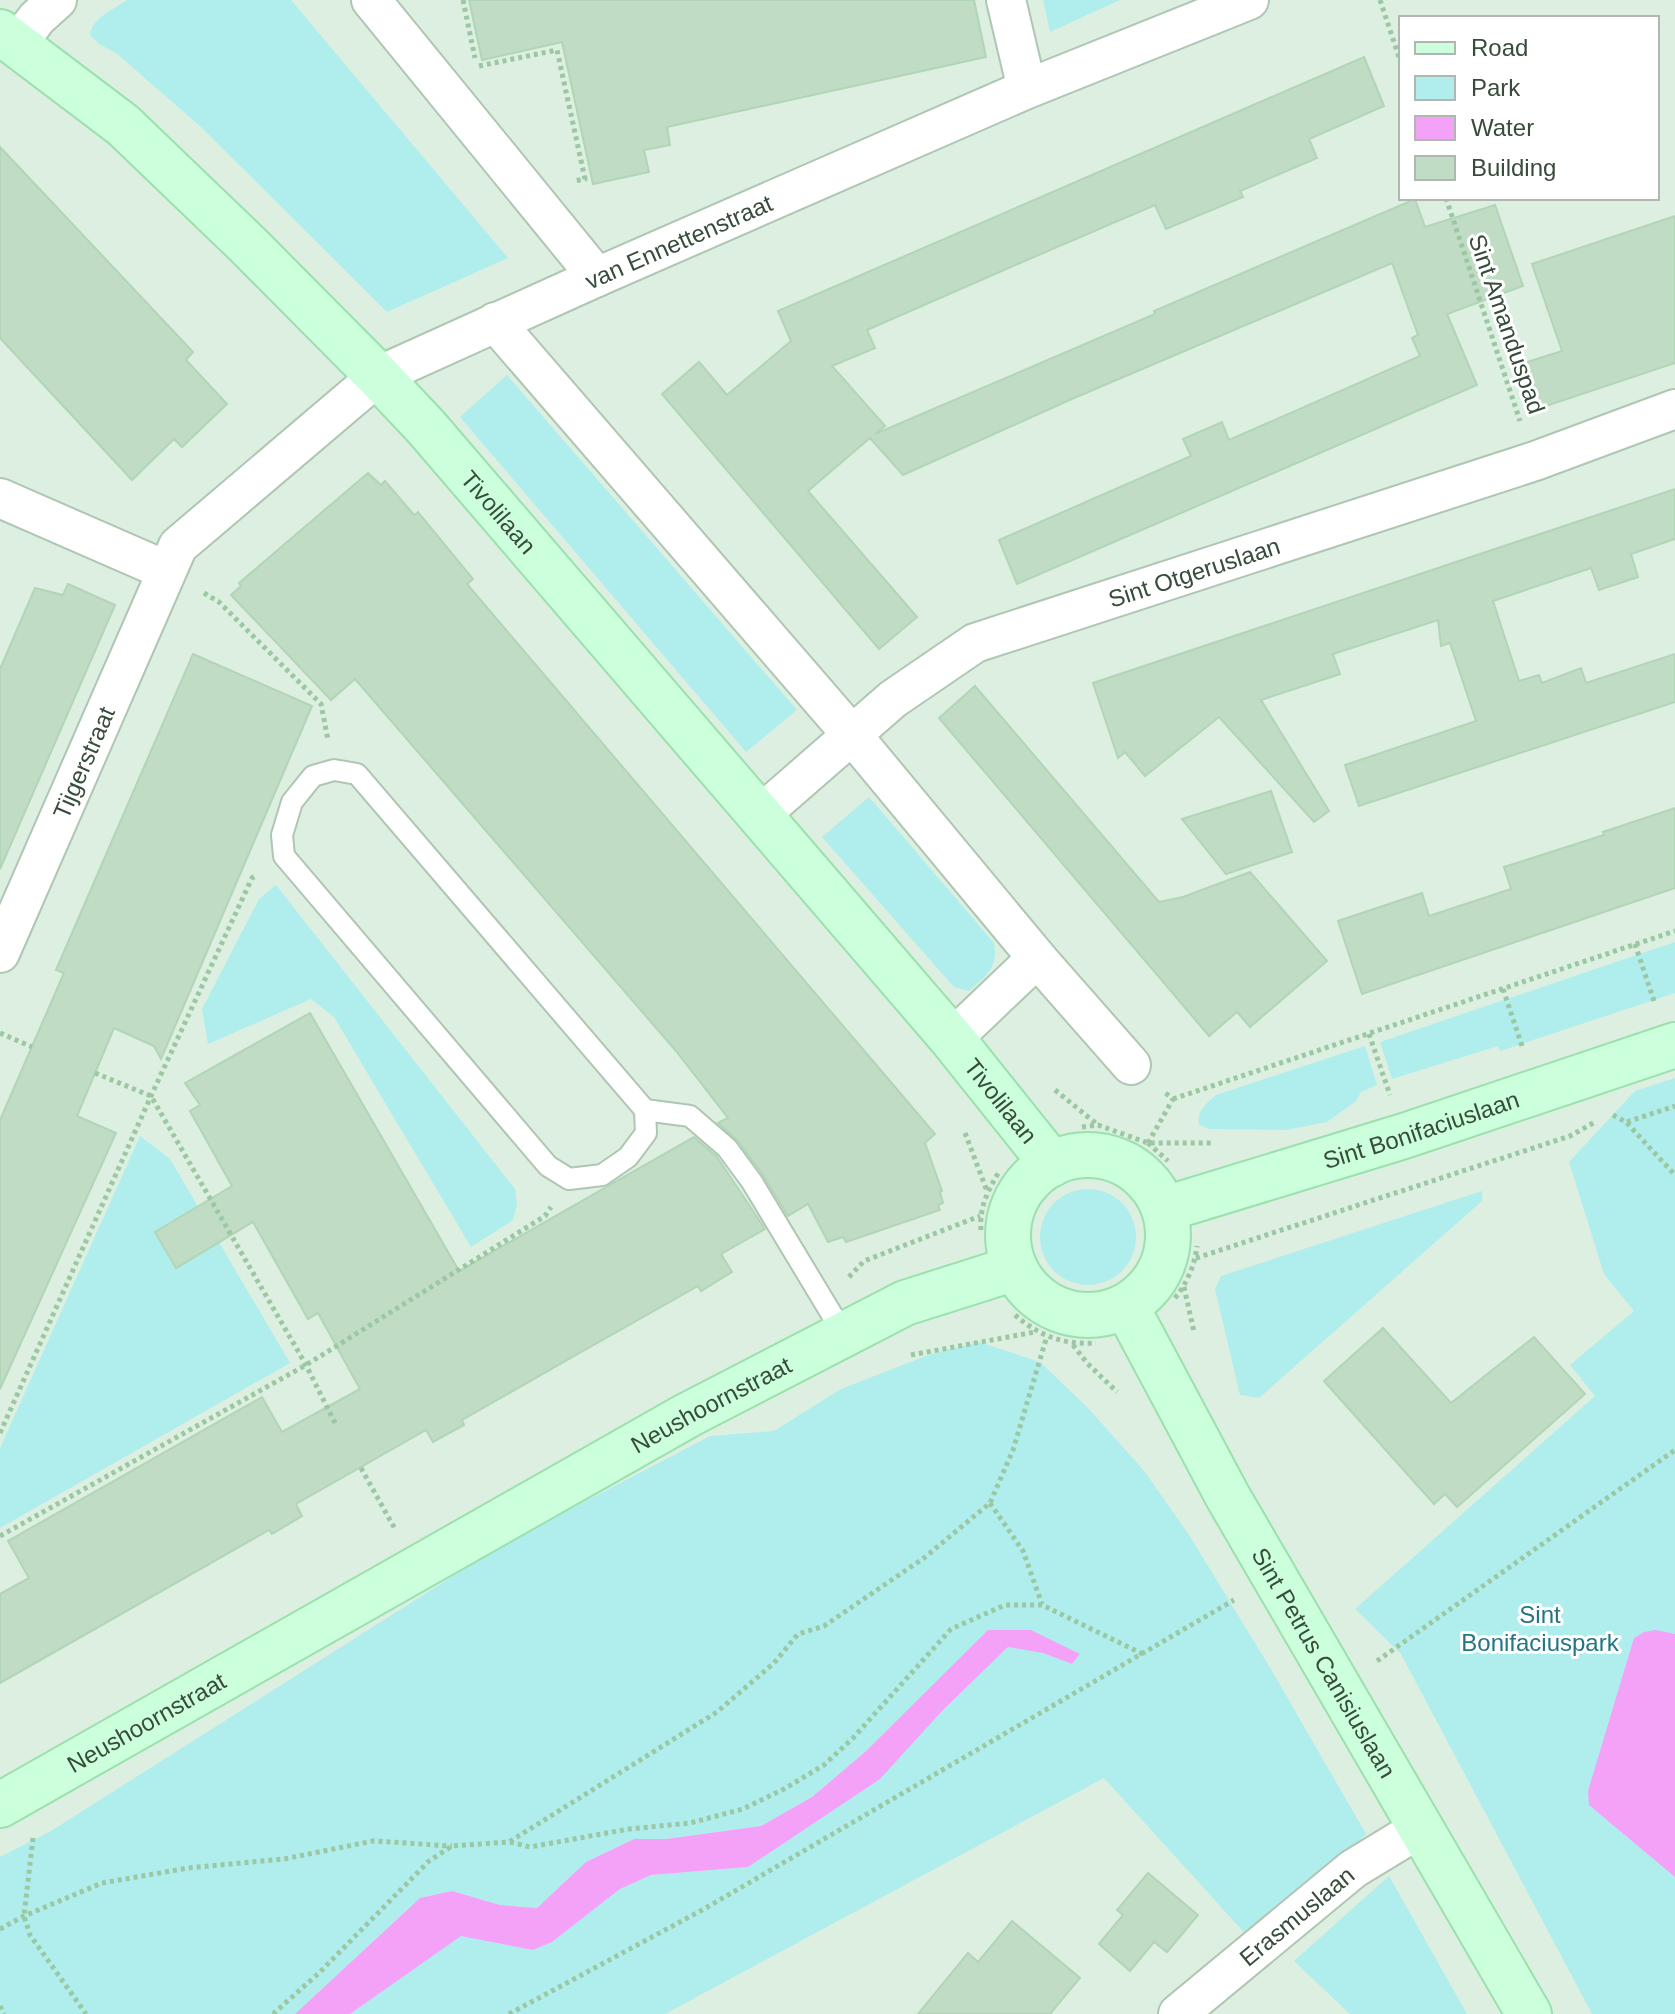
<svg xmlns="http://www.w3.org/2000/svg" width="1675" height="2014" font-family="Helvetica,sans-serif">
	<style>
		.residential { fill: #dcefe0; fill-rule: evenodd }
		.green { fill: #b0eeed }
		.water { fill: #f3a2f8 }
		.building { fill: #c1dcc5; stroke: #b1d5b6; stroke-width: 2 }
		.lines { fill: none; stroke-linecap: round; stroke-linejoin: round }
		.lane-casing { stroke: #afc6b3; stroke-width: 24 }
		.street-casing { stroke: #afc6b3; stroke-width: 42 }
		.secondary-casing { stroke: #9ae1ad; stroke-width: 48 }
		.path { stroke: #9bc7a3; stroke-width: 5; stroke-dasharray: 4 4; stroke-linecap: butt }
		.lane { stroke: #fff; stroke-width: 20 }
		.street { stroke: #fff; stroke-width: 38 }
		.secondary { stroke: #ccffdb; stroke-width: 44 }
		.labels { text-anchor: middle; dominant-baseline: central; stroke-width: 6; stroke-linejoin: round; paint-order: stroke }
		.street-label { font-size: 24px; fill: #374c3a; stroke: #fff }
		.park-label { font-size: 24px; fill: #237685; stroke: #fff }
	</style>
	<rect width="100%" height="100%" fill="#eaf6ed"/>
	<!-- residential -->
	<path class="residential" d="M0,0H1675V2014H0ZM1401,18H1657V198H1401Z"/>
	<!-- green -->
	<g class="green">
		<path d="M127,0H291L508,258L387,312L201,127L116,53L99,44L90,35C92,18 114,9 127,0Z"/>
		<path d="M1043,0H1120L1050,32Z"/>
		<path d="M507,375L797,710L746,752L460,417Z"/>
		<path d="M869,797L994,943C999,967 986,976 969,991L954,987L822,837Z"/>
		<path d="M276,885L515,1189L517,1205L513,1220L471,1247L334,1017L311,999L208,1044L202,1009L259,899Z"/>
		<path d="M1675,942V993L1500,1051L1498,1046L1392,1079L1380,1042Z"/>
		<path d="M1365,1046L1377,1085L1361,1092L1356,1101L1327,1122L1286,1130L1209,1129L1199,1125C1196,1111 1206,1104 1216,1095Z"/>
		<path d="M1675,1078V2014H1592L1401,1654L1355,1609L1595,1396L1570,1365L1634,1311L1604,1274L1569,1162L1635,1091Z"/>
		<path d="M140,1136L170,1159L290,1363L0,1528V1448Z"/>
		<circle cx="1088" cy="1237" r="48"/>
		<path d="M1482,1191V1201L1259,1398L1240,1395L1215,1289L1221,1276Z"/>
		<path d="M979,1342L1040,1362L1089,1409L1145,1472L1191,1538L1272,1671L1366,1834L1325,1874L1250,1939L1104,1778L665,2014H350L461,1935L533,1950L552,1942L620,1889L651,1875L748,1867L943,1710L1008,1647L1043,1653L1072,1664L1079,1654L1031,1630H988L865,1752L812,1797L761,1826L666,1839H634L586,1862L537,1908L500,1905L452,1891L420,1898L295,2014H0V1857L51,1831L502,1545L710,1436L774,1431L841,1389L931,1354Z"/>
		<path d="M1389,1876L1467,2014H1350L1294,1961Z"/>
	</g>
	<!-- water -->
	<g class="water">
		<path d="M988,1630H1031L1080,1654L1072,1664L1043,1653L1008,1647L943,1710L880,1779L748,1867L651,1875L620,1889L552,1942L533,1950L461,1936L350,2014H295L420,1898L452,1891L500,1905L537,1908L586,1862L634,1839H666L761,1826L812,1797L865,1752Z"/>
		<path d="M1656,1630L1675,1634V1877L1589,1805L1588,1791L1634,1638L1644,1632Z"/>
	</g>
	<!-- building -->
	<g class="building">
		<path d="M469,0H974L986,57L667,127L670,145L644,150L649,172L593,184L562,42L482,60Z"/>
		<path d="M1364,57L1384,106L1309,139L1317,158L1240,191L1243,197L1166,229L1155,205L1020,263L867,330L875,348L832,366L885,426L875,434L1155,314L1154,311L1415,199L1425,227L1495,205L1523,286L1447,314L1477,385L1017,584L999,540L1191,456L1183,439L1222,422L1229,440L1420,356L1412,338L1418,335L1392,263L1074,398L903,475L870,438L808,491L917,617L879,649L662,394L699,362L727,395L791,341L778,311Z"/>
		<path d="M0,147L193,352L186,360L227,404L182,447L174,439L132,480L0,338Z"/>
		<path d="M1675,216V363L1537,409L1521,364L1562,351L1532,264Z"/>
		<path d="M368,473L381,485L385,481L414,515L418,512L473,579L467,584L935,1134L925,1143L942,1191L940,1192L943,1203L938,1205L940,1210L846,1242L843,1237L828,1242L808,1204L788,1216L763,1175L737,1140L718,1123L728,1118L676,1051L355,679L331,700L231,595L241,586L239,583Z"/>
		<path d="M1675,489V539L1631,554L1638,577L1599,590L1591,568L1493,601L1519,681L1539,675L1542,683L1581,668L1586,683L1675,654V702L1359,806L1345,765L1476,721L1450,643L1441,646L1438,620L1333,654L1340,674L1261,700L1329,811L1314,822L1219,717L1145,776L1125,752L1118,758L1093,683Z"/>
		<path d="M68,584L115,605L0,869V669L35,588L63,595Z"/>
		<path d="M193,654L312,706L161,1059L154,1046L114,1028L77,1116L116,1133L0,1389V1120L64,973L56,970Z"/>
		<path d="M975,686L1159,902L1183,897L1250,872L1327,961L1250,1027L1237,1012L1209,1036L939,718Z"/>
		<path d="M1271,791L1292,852L1226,874L1182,819Z"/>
		<path d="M1675,808V888L1362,994L1338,921L1422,893L1429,916L1511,889L1504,867L1604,835L1603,832Z"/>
		<path d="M310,1013L459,1271L694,1137L717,1157L765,1229L721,1254L732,1272L701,1291L698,1286L576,1355L462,1420L464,1425L433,1442L426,1430L296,1504L302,1516L272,1534L269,1530L0,1683V1594L29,1578L8,1541L262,1397L282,1432L360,1389L318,1313L308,1319L253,1222L176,1268L155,1232L232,1186L190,1111L200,1105L185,1083Z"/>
		<path d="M1383,1328L1451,1403L1534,1337L1585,1394L1457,1507L1445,1494L1434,1504L1324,1381Z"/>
		<path d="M1148,1873L1198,1915L1167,1952L1154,1942L1130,1971L1099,1944L1123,1915L1117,1910Z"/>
		<path d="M1012,1921L1080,1978L1050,2014H918L968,1953L978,1962Z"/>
	</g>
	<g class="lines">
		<!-- lane casing -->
		<g class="lane-casing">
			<path id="lane" d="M645,1110L646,1133L628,1157L602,1175L569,1179L548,1166L284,856L282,835L292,802L313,776L334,770L357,774L645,1110L690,1116L727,1148L752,1182L843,1333"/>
		</g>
		<!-- street casing -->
		<g class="street-casing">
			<g id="street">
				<path d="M371,0L597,277"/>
				<path d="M1006,0L1027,89"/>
				<path d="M16,45L37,18L57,0"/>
				<path d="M495,322L852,735L1037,958L1131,1065"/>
				<path d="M0,498L165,570"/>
				<path id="s1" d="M760,815L893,699L975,643L1535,461L1675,409"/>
				<path id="s2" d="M0,953L178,546L378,376L597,277L1027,89L1249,0"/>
				<path d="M952,1039L1037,958"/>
				<path id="s3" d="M1178,2014L1353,1869L1422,1827"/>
			</g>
		</g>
		<!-- secondary casing -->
		<g class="secondary-casing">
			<g id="secondary">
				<path id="s4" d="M0,32L123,125L248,245L378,376L426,427L952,1039L1052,1164"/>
				<circle cx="1088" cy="1235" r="80"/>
				<path id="s5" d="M1165,1209L1404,1136L1675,1045"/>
				<path id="s6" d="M1126,1306L1228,1497L1529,2014"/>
				<path id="s7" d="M0,1805L688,1415L905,1303L1015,1268"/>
			</g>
		</g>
		<!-- path -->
		<g class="path">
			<path d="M463,0L475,58"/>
			<path d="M1380,0L1401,63"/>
			<path d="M479,66L557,50L585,179L574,181"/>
			<path d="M1446,198L1520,421"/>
			<path d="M204,593L219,602L321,704L328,740"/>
			<path d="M1635,944L1655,1004"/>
			<path d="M1503,989L1523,1049"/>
			<path d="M0,1033L32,1047"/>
			<path d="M1369,1034L1390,1095"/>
			<path d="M95,1073L151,1096L306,1365L336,1425"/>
			<path d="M1055,1090L1098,1125"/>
			<path d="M1173,1099L1675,931"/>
			<path d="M1613,1115L1626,1122L1675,1175"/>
			<path d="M1627,1122L1675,1106"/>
			<path d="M1082,1127L1098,1125L1148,1143H1213"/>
			<path d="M965,1133L987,1191"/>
			<path d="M1148,1143L1168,1161"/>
			<path d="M1148,1143L1173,1099L1163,1091"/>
			<path d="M981,1230C979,1208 988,1190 999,1172"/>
			<path d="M1196,1258L1570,1136L1595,1122"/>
			<path d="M849,1277L864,1261L980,1216"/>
			<path d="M1184,1287L1194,1332"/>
			<path d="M1175,1298C1187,1283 1195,1265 1197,1246"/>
			<path d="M1015,1315C1039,1336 1064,1345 1096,1343"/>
			<path d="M1073,1345L1087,1363L1117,1392"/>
			<path d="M911,1355L1035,1332"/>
			<path d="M0,1433L151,1096L252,878L257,875"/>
			<path d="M361,1468L395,1529"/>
			<path d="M990,1503L1023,1551L1042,1604"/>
			<path d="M0,1536L306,1365L545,1216L551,1207"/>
			<path d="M1377,1661L1675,1450"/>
			<path d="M33,1838L24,1916L30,1935L86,2014"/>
			<path d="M510,1842L530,1847L629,1829L690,1823L743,1809L784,1789L824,1765L853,1738L951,1629L1005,1605H1042L1143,1654"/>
			<path d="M0,1929L24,1916L102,1883L188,1868L284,1859L373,1841L452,1846"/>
			<path d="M0,2006L4,2014"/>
			<path d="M273,2014L320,1972L429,1861L452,1846L509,1842L717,1712L774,1663L798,1634L824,1626L924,1558L990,1503L1013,1450L1047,1336"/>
			<path d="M509,2014L704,1909L1234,1600"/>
		</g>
		<!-- lane -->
		<use href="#lane" class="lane"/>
		<!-- street -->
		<use href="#street" class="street"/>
		<!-- secondary -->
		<use href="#secondary" class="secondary"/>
	</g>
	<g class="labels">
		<!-- street labels -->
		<g class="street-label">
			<text stroke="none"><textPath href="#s2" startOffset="1036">van Ennettenstraat</textPath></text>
			<text transform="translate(1507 324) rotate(71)">Sint Amanduspad</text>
			<text stroke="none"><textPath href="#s4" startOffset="694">Tivolilaan</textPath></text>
			<text stroke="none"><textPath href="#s1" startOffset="506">Sint Otgeruslaan</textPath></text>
			<text stroke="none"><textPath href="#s2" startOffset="208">Tijgerstraat</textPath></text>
			<text stroke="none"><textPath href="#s4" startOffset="1468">Tivolilaan</textPath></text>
			<text stroke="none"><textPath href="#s5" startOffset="268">Sint Bonifaciuslaan</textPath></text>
			<text stroke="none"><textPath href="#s7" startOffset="816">Neushoornstraat</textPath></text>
			<text stroke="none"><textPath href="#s6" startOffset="408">Sint Petrus Canisiuslaan</textPath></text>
			<text stroke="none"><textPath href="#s7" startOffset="168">Neushoornstraat</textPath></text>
			<text stroke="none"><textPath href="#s3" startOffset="154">Erasmuslaan</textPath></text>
		</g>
		<!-- park labels -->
		<g class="park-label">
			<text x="1540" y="1614">Sint<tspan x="1540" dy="28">Bonifaciuspark</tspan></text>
		</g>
	</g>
	<!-- legend -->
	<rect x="1399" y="16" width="260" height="184" fill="#ffffff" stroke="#afb7b0" stroke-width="2"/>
	<rect x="1415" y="42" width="40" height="12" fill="#ccffdb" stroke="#afb7b0" stroke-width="2"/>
	<text x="1471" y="56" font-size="24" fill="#374c3a">Road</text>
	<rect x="1415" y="76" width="40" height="24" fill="#b0eeed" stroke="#afb7b0" stroke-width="2"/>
	<text x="1471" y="96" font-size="24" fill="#374c3a">Park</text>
	<rect x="1415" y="116" width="40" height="24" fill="#f3a2f8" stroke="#afb7b0" stroke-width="2"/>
	<text x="1471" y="136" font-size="24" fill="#374c3a">Water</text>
	<rect x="1415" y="156" width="40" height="24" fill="#c1dcc5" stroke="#afb7b0" stroke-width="2"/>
	<text x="1471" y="176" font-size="24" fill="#374c3a">Building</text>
</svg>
